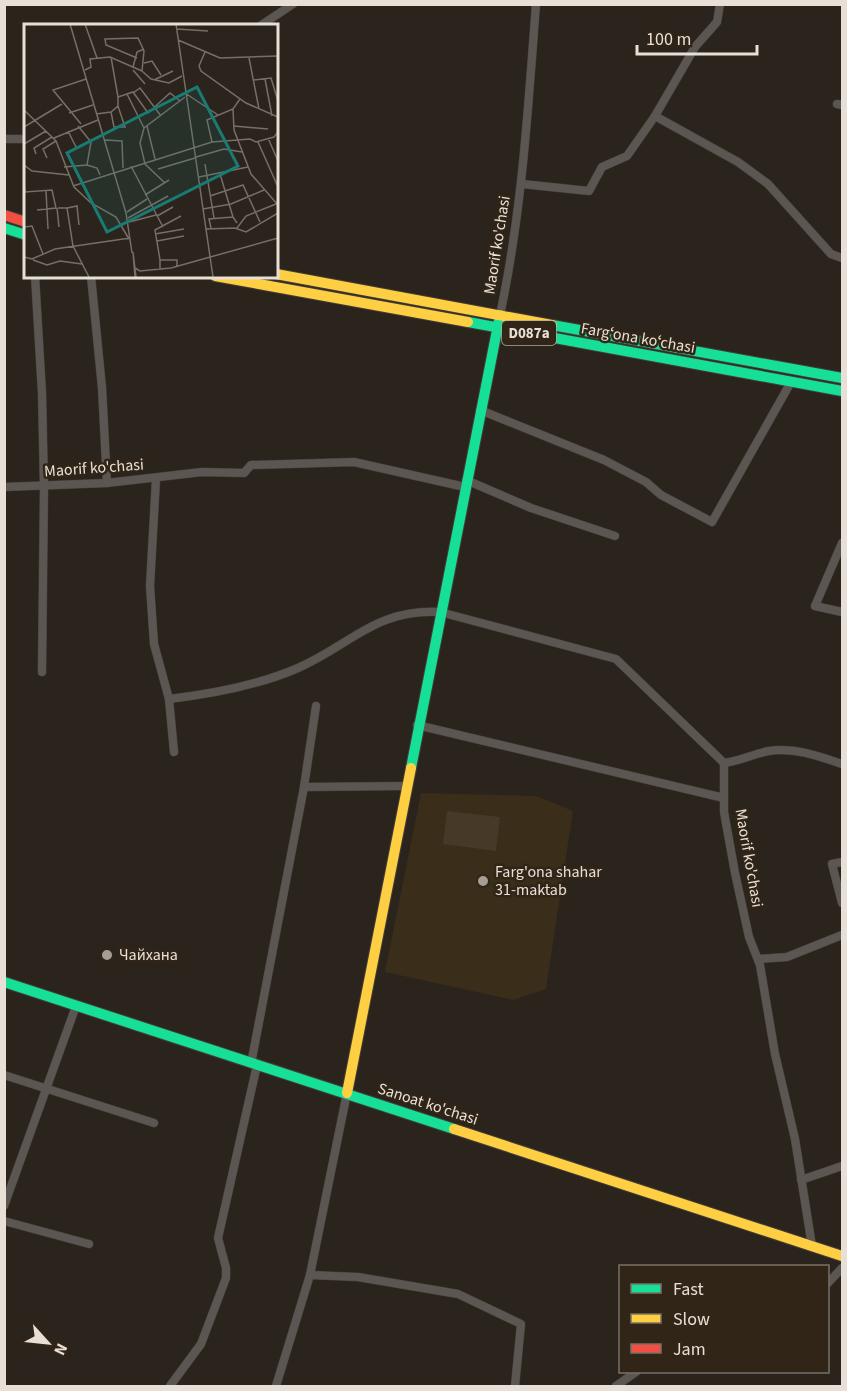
<svg xmlns="http://www.w3.org/2000/svg" width="847" height="1391" font-family="'Source Sans 3',sans-serif">
	<style>
		.built { fill: #3a2d1a }
		.green { fill: #473928 }
		.lines { fill: none; stroke-linecap: round; stroke-linejoin: round }
		.street-casing { stroke: #443e38; stroke-width: 9 }
		.fast-casing { stroke: #443e38; stroke-width: 12 }
		.slow-casing { stroke: #443e38; stroke-width: 12 }
		.jam-casing { stroke: #443e38; stroke-width: 12 }
		.street { stroke: #5b5651; stroke-width: 8 }
		.fast { stroke: #16e098; stroke-width: 10 }
		.slow { stroke: #ffcf43; stroke-width: 10 }
		.jam { stroke: #f24e42; stroke-width: 10 }
		.poi-dot { fill: #a69e96; stroke: #302517; stroke-width: 2 }
		.labels { text-anchor: middle; dominant-baseline: central; stroke-width: 5; stroke-linejoin: round; paint-order: stroke }
		.shield { fill: #302517; stroke: #b1a89d; stroke-width: 1.5 }
		.shield-label { font-size: 15px; font-weight: bold; fill: #e8e0d7 }
		.street-label { font-size: 16px; fill: #e8e0d7; stroke: #302517 }
		.poi-label { font-size: 16px; fill: #e8e0d7; stroke: #302517; text-anchor: start }
		.inset-road { fill: none; stroke: #766f67; stroke-width: 1.5 }
		.view { fill: #1a7b73; fill-opacity: 0.15; stroke: #1a7b73; stroke-width: 3 }
		.inset-edge { fill: none; stroke: #e8e0d7; stroke-width: 3 }
	</style>
	<rect width="100%" height="100%" fill="#2a241d"/>
	<!-- built -->
	<path class="built" d="M421,793L536,796L573,811L546,989L513,1000L385,972Z"/>
	<!-- green -->
	<path class="green" d="M447,811L500,817L496,851L443,844Z"/>
	<g class="lines">
		<!-- street casing -->
		<g class="street-casing">
			<g id="street">
				<path d="M720,4L717,22L695,47L655,116L738,162L768,184L831,254L842,258"/>
				<path d="M260,26L293,4"/>
				<path d="M837,104L842,105"/>
				<path d="M4,139H26"/>
				<path d="M522,184L589,191L602,167L627,156L655,116"/>
				<path d="M35,276L42,393L44,487L42,672"/>
				<path d="M91,276L102,388L107,483"/>
				<path d="M500,315C522,212 528,109 536,4"/>
				<path d="M480,410L604,460L646,482L661,495L712,522L791,382"/>
				<path d="M156,479L150,586L154,644L169,699L174,752"/>
				<path d="M466,480L531,508L615,536"/>
				<path d="M4,487L107,483L202,472L244,473L251,465L354,462L465,487"/>
				<path d="M842,543L815,606L842,612"/>
				<path d="M169,699C211,694 259,685 298,668C352,644 375,609 440,612L616,659L724,763V812L735,873L749,937L760,965L775,1054L795,1139L812,1246"/>
				<path d="M417,725L724,798"/>
				<path d="M724,763C740,761 753,754 769,751C794,747 819,756 842,764"/>
				<path d="M304,787L405,786"/>
				<path d="M842,862L832,864L842,903"/>
				<path d="M758,959L787,957L842,935"/>
				<path d="M251,1064L304,787L316,706"/>
				<path d="M4,1075L154,1123"/>
				<path d="M801,1180L842,1166"/>
				<path d="M4,1206L76,1006"/>
				<path d="M4,1221L89,1244"/>
				<path d="M310,1275L358,1277L458,1294L521,1324L515,1386"/>
				<path d="M828,1283L842,1268"/>
				<path d="M170,1386L201,1344L226,1278V1268L218,1238L257,1065"/>
				<path d="M276,1386L310,1275L347,1093"/>
				<path d="M616,1386L636,1372"/>
			</g>
		</g>
		<!-- fast casing -->
		<g class="fast-casing">
			<g id="fast">
				<path d="M4,228L26,235"/>
				<path d="M468,322L842,391"/>
				<path d="M552,325L842,378"/>
				<path d="M411,768L500,315"/>
				<path d="M4,982L454,1129"/>
			</g>
		</g>
		<!-- slow casing -->
		<g class="slow-casing">
			<g id="slow">
				<path d="M276,274L552,325"/>
				<path d="M215,276L468,322"/>
				<path d="M347,1093L411,768"/>
				<path d="M454,1129L842,1256"/>
			</g>
		</g>
		<!-- jam casing -->
		<g class="jam-casing">
			<path id="jam" d="M4,215L26,222"/>
		</g>
		<!-- street -->
		<use href="#street" class="street"/>
		<!-- fast -->
		<use href="#fast" class="fast"/>
		<!-- slow -->
		<use href="#slow" class="slow"/>
		<!-- jam -->
		<use href="#jam" class="jam"/>
	</g>
	<!-- markers -->
	<g class="poi-dot">
		<circle cx="483" cy="881" r="6"/>
		<circle cx="107" cy="955" r="6"/>
	</g>
	<g class="labels">
		<!-- shield labels -->
		<rect class="shield" x="502" y="321" width="54" height="24" rx="4.5"/>
		<g class="shield-label">
			<text x="529" y="333">D087a</text>
		</g>
		<!-- street labels -->
		<g class="street-label">
			<text transform="translate(497 245) rotate(-81)">Maorif ko'chasi</text>
			<text transform="translate(638 338) rotate(10)">Fargʻona koʻchasi</text>
			<text transform="translate(94 468) rotate(-4)">Maorif ko'chasi</text>
			<text transform="translate(749 858) rotate(80)">Maorif ko'chasi</text>
			<text transform="translate(428 1104) rotate(18)">Sanoat ko'chasi</text>
		</g>
		<!-- poi labels -->
		<g class="poi-label">
			<text x="495" y="872">Farg'ona shahar<tspan x="495" dy="18">31-maktab</tspan></text>
			<text x="119" y="955">Чайхана</text>
		</g>
	</g>
	<!-- overview -->
	<g transform="translate(24 24)">
		<rect width="254" height="254" fill="#2a241d"/>
		<path class="inset-road" d="M46,0L102,189L108,229M61,0L73,34M152,0L189,253M153,5L184,7M154,16L196,34L254,32M181,28L175,42L177,47L222,79L254,93M87,33L94,73M113,34L82,21L81,15L114,14L120,27L118,47L127,55L145,59L158,52M225,34L235,85M120,39L128,37L137,51M109,43L113,28L120,25M61,46L67,43L66,35L86,33L118,47M109,46L121,60M241,55L248,92M130,56L149,47M229,56L247,54L254,77M109,69L116,64L137,92M161,69L194,91M103,70L120,104M94,82V73L109,68L124,89L146,69L156,77M209,85L210,106L227,150L254,181M0,86L32,117L50,163L67,179L92,193L105,215M45,89L69,81M72,90L87,88L94,82L101,103H90L87,88M57,100L29,66L62,55M123,102L131,135M210,102L244,105M0,103L38,80M44,107L53,125M30,114L74,96M244,114L254,137M81,116L98,117L99,144M188,118L183,96L209,85L216,75M234,118L254,163M0,120L22,107M12,130L10,124L28,113M172,133L200,125L218,128M23,134L19,125L32,117M181,140L190,194M0,141L8,147L45,151M63,141L73,144L76,151M107,142L139,203M40,143L63,141L67,118L54,102M134,145L171,134M196,150L209,193M175,153L224,143M0,159L1,168L28,166L32,184L13,186M141,159L121,140L116,119L120,104L161,73M49,162L188,118L226,115L232,118L250,113L254,108M22,167L24,205M121,171L145,156M186,172L219,161L236,198M33,184L35,203M34,184H43L49,222L65,253M43,184L53,182L55,201M179,185L207,180L240,166M103,188L123,175M133,192L149,183M104,194L144,172M105,198L132,191M0,203L8,202L19,230M187,204L185,195L209,193L213,199M213,204L222,192L252,180M182,205L211,204L222,208L254,189M131,210L160,205M133,217L160,212M0,233L8,235L31,225L106,214M9,236L23,241L36,237L58,240M136,236L131,206L157,192M111,244L116,247L147,244L254,214M136,245V236H153V242M111,253L109,228L112,253"/>
		<path class="view" d="M173,63L214,142L83,208L43,129Z"/>
		<rect width="254" height="254" class="inset-edge"/>
	</g>
	<!-- border -->
	<rect width="847" height="1391" fill="none" stroke="#e8e0d7" stroke-width="12"/>
	<!-- legend -->
	<rect x="619" y="1265" width="210" height="108" fill="#302517" stroke="#7a7064" stroke-width="1.5"/>
	<rect x="631" y="1284" width="30" height="9" fill="#16e098" stroke="#7a7064" stroke-width="1.5"/>
	<text x="673" y="1295" font-size="18" fill="#e8e0d7">Fast</text>
	<rect x="631" y="1314" width="30" height="9" fill="#ffcf43" stroke="#7a7064" stroke-width="1.5"/>
	<text x="673" y="1325" font-size="18" fill="#e8e0d7">Slow</text>
	<rect x="631" y="1344" width="30" height="9" fill="#f24e42" stroke="#7a7064" stroke-width="1.5"/>
	<text x="673" y="1355" font-size="18" fill="#e8e0d7">Jam</text>
	<!-- north arrow -->
	<g transform="translate(48 1343) rotate(117)" stroke="#302517" stroke-width="4.5" paint-order="stroke">
	<path d="M0-4.5L10 22L0 15L-10 22Z" fill="#e8e0d7"/>
	<text y="-9" font-size="16" font-weight="bold" text-anchor="middle" fill="#e8e0d7">N</text>
	</g>
	<!-- scale -->
	<path d="M637 45v9h120v-9" fill="none" stroke="#e8e0d7" stroke-width="3"/>
	<text x="646" y="45" font-size="18" fill="#e8e0d7" stroke="#302517" stroke-width="4.5" paint-order="stroke">100 m</text>
</svg>
